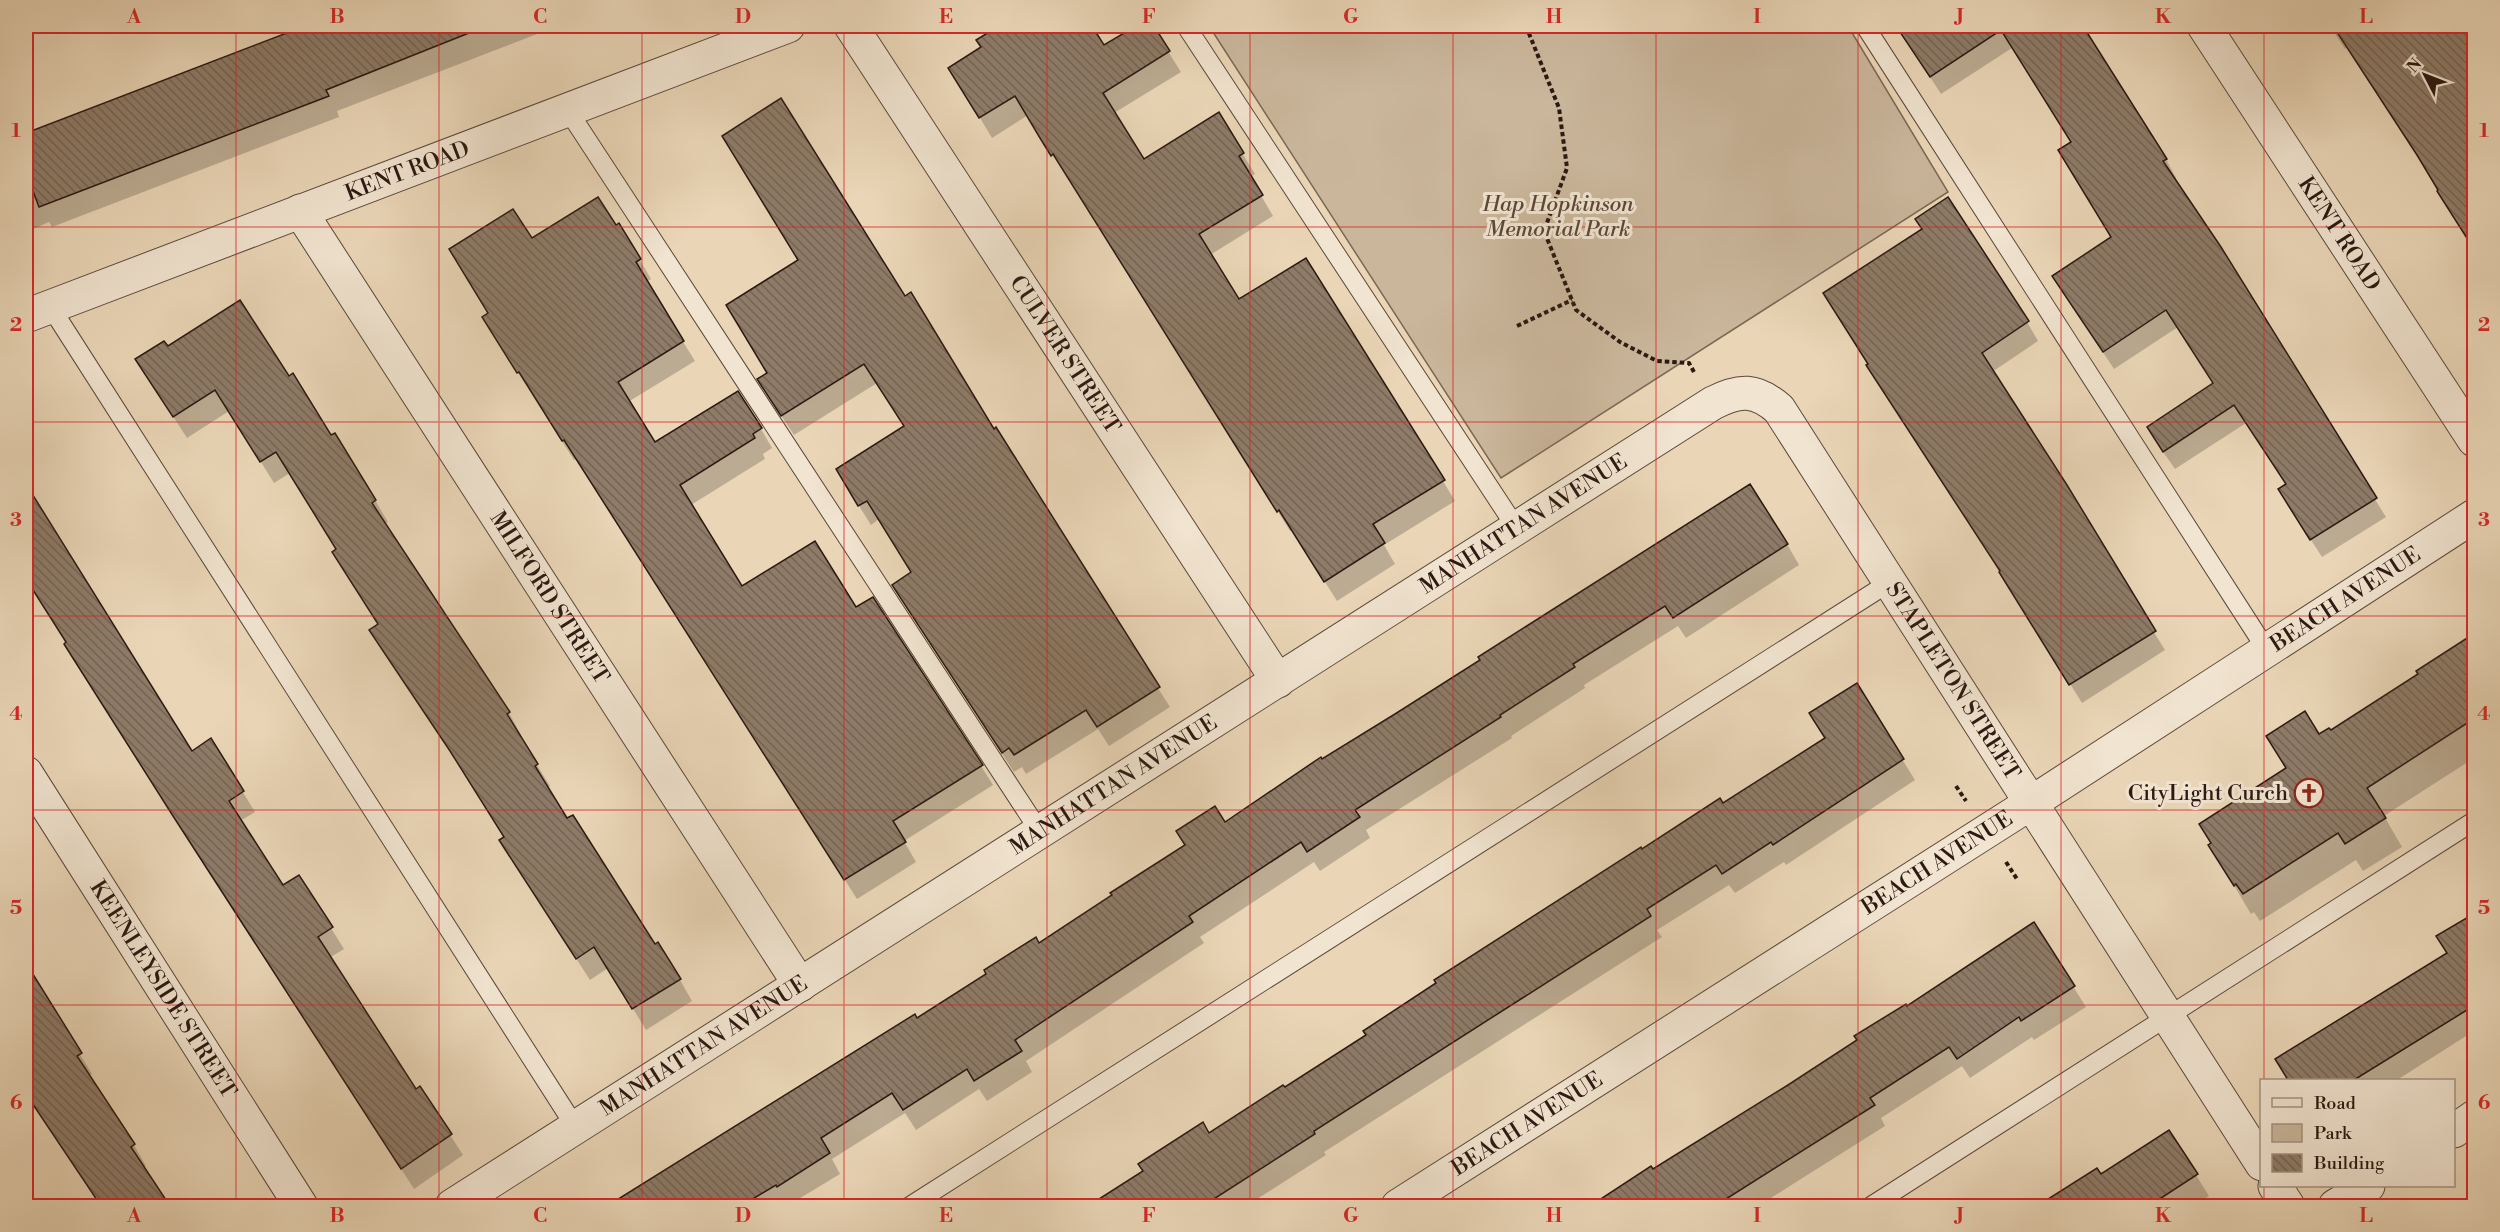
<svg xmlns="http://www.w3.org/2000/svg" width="2500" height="1232" font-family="'Libre Bodoni',serif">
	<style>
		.green { fill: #cab69b; stroke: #7a6856; stroke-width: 1.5 }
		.shadow { fill: #0003 }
		.building { fill: url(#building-back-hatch); stroke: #2b1912; stroke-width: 1.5 }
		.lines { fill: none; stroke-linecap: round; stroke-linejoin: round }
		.service-casing { stroke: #5b483b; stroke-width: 20 }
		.minor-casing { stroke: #5b483b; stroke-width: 35 }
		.tertiary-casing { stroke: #5b483b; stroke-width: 35 }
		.path { stroke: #2b1912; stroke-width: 4; stroke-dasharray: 4.5 3; stroke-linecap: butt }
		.service { stroke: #f1e4d0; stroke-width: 18 }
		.minor { stroke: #f1e4d0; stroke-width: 33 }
		.tertiary { stroke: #f1e4d0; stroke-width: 33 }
		.grid { fill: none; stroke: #d62828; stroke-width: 1.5; stroke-opacity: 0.55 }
		.labels { text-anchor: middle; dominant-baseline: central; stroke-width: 6; stroke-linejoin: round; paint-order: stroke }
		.street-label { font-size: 22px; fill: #2b1912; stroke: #f1e4d0 }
		.park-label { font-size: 22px; font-style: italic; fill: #5b483b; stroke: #f1e4d0 }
		.poi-label { font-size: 22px; fill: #2b1912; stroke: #f1e4d0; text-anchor: end }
		.neatline { fill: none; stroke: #d62828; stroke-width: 2 }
		.grid-label { font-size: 20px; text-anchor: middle; font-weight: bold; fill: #d62828 }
	</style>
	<defs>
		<pattern id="building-back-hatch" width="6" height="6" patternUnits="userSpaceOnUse" patternTransform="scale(1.5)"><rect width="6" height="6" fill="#8e7b68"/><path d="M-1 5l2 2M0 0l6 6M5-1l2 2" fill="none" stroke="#746454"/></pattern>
	</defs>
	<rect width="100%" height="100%" fill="#ead6b7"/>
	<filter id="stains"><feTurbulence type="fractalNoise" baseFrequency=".00333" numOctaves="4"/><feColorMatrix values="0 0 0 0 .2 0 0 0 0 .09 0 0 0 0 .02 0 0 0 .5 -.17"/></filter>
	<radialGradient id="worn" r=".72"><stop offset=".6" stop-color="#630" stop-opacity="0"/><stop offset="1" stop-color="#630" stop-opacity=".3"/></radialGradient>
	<!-- green -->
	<path class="green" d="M1209,26H1848L1948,192L1501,478Z"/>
	<!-- shadow -->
	<g class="shadow">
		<path d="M309,26H558L337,111L339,117L52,227L49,222L26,232V134Z"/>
		<path d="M1003,26H1090L1104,47L1139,26H1152L1181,72L1114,113L1143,161L1218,114L1255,174L1250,177L1273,216L1210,255L1239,301L1443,481L1455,501L1384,545L1395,564L1337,601L1292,530L1290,531L1028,115L992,138L962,88L983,48L978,41Z"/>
		<path d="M1897,26H2081L2166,159L2176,178L2174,179L2386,517L2322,557L2290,508L2287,485L2246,423L2175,469L2159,446L2214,384L2178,327L2114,369L2065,294L2113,238L2072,143L2012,48L1941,94Z"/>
		<path d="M2330,26H2474V250L2429,172L2347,47L2345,49Z"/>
		<path d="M531,240L640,260L651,279L646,282L695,361L628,402L655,444L761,429L772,448L763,454L765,459L691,505L742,588L856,609L981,766L993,785L904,841L916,862L857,899L577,459L574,460L495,337L490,314Z"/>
		<path d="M905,298L993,431L1170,707L1109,746L1098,729L1026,774L1022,767L1014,772L905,605L912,573L879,519L871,525L849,490L905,427L877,383L794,435L770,399Z"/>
		<path d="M2027,322L2038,341L1992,372L2165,650L2082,703L2001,572L1879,384Z"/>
		<path d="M168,349L288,378L375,500L388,522L385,524L509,713L521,735L519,736L550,786L547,788L566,820L680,980L692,1001L646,1030L608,968L590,980L514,862L505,838L465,773L383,652L371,631L379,625L338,550L290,473L274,483L229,411L187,438L150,381Z"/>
		<path d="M26,486L191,753L211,740L255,812L240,821L282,888L299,877L344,949L329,958L416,1091L420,1088L463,1155L414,1189L77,664L67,643L26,579Z"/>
		<path d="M1787,544L1799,565L1686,638L1678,626L1584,685L1585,688L1511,736L1512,738L1366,830L1370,838L1320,871L1314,862L1200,937L1204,943L1026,1061L1032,1072L987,1101L979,1089L916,1130L905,1113L832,1159L840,1174L787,1206H623L1038,945L1321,761Z"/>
		<path d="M2474,635V758L2384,816L2402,847L2363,871L2356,860L2260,921L2254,912L2251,914L2210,845L2319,736L2331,732L2419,675Z"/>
		<path d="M1856,685L1915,780L1786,865L1784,862L1735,893L1729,885L1657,930L1662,937L1324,1152L1326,1155L1246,1206H1091L1144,1172L1285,1090L1642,851L1723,805L1826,740Z"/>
		<path d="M2474,914V1031L2397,1080H2289L2277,1060L2448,954Z"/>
		<path d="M2034,924L2086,1007L2034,1040L2032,1037L1970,1078L1962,1066L1881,1118L1885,1126L1758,1206H1591L1651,1168L1652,1171L1713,1135Z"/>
		<path d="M26,965L92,1074L88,1076L134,1145L146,1166L142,1168L168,1206H97L99,1204L26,1092Z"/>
		<path d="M2169,1132L2209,1196L2192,1206H2040L2096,1170L2100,1176Z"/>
	</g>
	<!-- building -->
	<g class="building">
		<path d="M305,26L484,27L326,90L329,96L39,207L26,172V133Z"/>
		<path d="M999,26H1092L1104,45L1136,26H1154L1170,51L1103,93L1144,159L1219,112L1244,153L1239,156L1263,195L1199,234L1239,299L1306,258L1445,480L1373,524L1385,543L1324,582L1279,510L1277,512L1053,154L1051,156L1040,138L1015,96L979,118L948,68L981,47L976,40Z"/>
		<path d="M1896,26H2083L2167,159L2163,161L2221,247L2377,498L2310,540L2278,489L2286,484L2234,405L2163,452L2147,427L2213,383L2166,310L2103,352L2052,276L2111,237L2058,150L2071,142L2001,30L1930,77Z"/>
		<path d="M2333,26H2475V251L2437,191L2438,190L2417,155Z"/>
		<path d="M781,98L905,296L911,292L994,429L996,427L1006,443L1160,687L1097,727L1086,710L1014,755L1009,748L1002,753L892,585L911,572L867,501L858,506L836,469L904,426L864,364L781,416L757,379L767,373L726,305L798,260L722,136Z"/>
		<path d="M598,197L616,225L619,223L641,259L636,262L684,341L618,382L655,442L738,391L762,428L753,434L755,438L680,485L742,586L815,541L856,607L873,597L983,765L893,821L906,842L844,880L564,440L562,441L519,372L517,373L482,317L488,313L449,249L513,209L532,238Z"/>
		<path d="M1948,197L2029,321L1982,353L2067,485L2156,631L2069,685L1999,572L2000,571L1866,365L1868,364L1823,293L1922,229L1915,219Z"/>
		<path d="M240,300L289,376L293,373L331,435L335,433L376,500L372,503L510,712L507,714L538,764L535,766L567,818L573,815L655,944L658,942L681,979L632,1009L594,947L576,959L499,840L504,837L450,751L369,630L378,624L332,552L336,549L276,452L260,462L215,390L173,417L135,359L164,341L168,346Z"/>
		<path d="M26,484L192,751L211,738L244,791L229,801L283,885L299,875L333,927L318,937L416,1089L420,1086L452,1134L401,1169L173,816L64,644L66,642L26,579Z"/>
		<path d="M1750,484L1788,544L1673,618L1665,606L1573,664L1575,667L1500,715L1501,717L1355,810L1360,817L1307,852L1301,842L1189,916L1193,922L1015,1040L1022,1051L974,1081L967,1069L903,1110L892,1093L821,1138L830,1153L777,1187L776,1185L741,1206H607L915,1014L917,1018L986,974L984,970L1036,937L1039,943L1112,895L1110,893L1185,845L1176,831L1215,806L1225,822L1321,757L1322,759L1395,714L1480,660L1478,657Z"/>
		<path d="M2475,633V718L2367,788L2386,818L2345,844L2338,833L2243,894L2236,884L2234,886L2208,845L2211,843L2199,824L2286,768L2266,736L2305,711L2319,734L2329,728L2331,730L2418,674L2416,671Z"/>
		<path d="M1857,683L1904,759L1773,845L1771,842L1722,874L1716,865L1647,909L1651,916L1314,1131L1315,1134L1203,1206H1088L1143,1171L1138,1164L1203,1122L1209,1133L1283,1085L1285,1087L1366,1035L1363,1031L1436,983L1434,980L1641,847L1642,849L1720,798L1723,803L1825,738L1809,713Z"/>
		<path d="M2475,913V1005L2354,1080H2288L2275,1059L2447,953L2436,936Z"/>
		<path d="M2034,922L2075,986L2021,1021L2019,1017L1957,1059L1949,1047L1870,1098L1875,1105L1715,1206H1590L1651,1166L1653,1169L1788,1085L1857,1040L1854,1036L1906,1004L1907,1006Z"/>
		<path d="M26,963L82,1053L77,1056L135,1144L131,1147L170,1206H101L26,1094Z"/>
		<path d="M2169,1130L2198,1174L2149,1206H2037L2097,1168L2101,1174Z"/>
	</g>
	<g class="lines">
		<!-- service casing -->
		<g class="service-casing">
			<g id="service">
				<path d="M1186,26L1517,529"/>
				<path d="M1865,26L2266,649"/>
				<path d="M567,109L1040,832"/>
				<path d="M50,306L576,1128"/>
				<path d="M910,1206L1890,582"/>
				<path d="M1871,1206L2474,821"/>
			</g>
		</g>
		<!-- minor casing -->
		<g class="minor-casing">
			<g id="minor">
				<path id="s1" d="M851,26L1278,681"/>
				<path id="s2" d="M2204,26L2474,440"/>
				<path id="s3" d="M300,211L800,985"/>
				<path id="s4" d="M26,316L788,26"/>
				<path id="s5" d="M26,773L301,1206"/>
				<path d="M2275,1186L2288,1206"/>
				<path id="s6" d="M452,1206L1713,403C1740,389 1756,389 1779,409L2262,1164"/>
				<path id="s7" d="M1398,1206L2031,803L2474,516"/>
			</g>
		</g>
		<!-- tertiary casing -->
		<g class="tertiary-casing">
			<g id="tertiary">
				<path d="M2454,1131L2474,1117"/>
				<path d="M2335,1206L2368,1186"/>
			</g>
		</g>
		<!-- path -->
		<g class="path">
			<path d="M1526,26L1559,108L1567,168L1544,231L1576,310L1620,342L1657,361L1689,363L1694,372"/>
			<path d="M1517,326L1572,300"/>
			<path d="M1956,786L1966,801"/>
			<path d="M2006,862L2017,879"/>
		</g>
		<!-- service -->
		<use href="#service" class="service"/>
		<!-- minor -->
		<use href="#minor" class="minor"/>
		<!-- tertiary -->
		<use href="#tertiary" class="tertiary"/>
	</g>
	<!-- grid -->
	<path class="grid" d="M236,26V1206M439,26V1206M642,26V1206M844,26V1206M1047,26V1206M1250,26V1206M1453,26V1206M1656,26V1206M1858,26V1206M2061,26V1206M2264,26V1080M26,227H2474M26,422H2474M26,616H2474M26,810H2474M26,1005H2474M2264,1186V1206"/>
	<!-- icons -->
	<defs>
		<g id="church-ring" transform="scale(1.5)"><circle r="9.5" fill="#f1e4d0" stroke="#8f2418" stroke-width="1.5"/><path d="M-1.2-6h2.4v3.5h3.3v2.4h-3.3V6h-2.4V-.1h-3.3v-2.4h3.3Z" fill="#8f2418"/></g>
	</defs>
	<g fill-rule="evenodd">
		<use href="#church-ring" x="2309" y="793"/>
	</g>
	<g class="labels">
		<!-- street labels -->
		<g class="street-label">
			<text stroke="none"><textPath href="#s4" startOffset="408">KENT ROAD</textPath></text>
			<text stroke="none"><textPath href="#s2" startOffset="248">KENT ROAD</textPath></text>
			<text stroke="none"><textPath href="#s1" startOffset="392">CULVER STREET</textPath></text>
			<text stroke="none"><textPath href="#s6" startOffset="1270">MANHATTAN AVENUE</textPath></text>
			<text stroke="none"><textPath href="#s3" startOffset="460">MILFORD STREET</textPath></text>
			<text stroke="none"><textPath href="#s7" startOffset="1125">BEACH AVENUE</textPath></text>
			<text stroke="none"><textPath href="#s6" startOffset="1890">STAPLETON STREET</textPath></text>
			<text stroke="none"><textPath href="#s6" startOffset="784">MANHATTAN AVENUE</textPath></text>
			<text stroke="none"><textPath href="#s7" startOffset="639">BEACH AVENUE</textPath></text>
			<text stroke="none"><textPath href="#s5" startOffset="256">KEENLEYSIDE STREET</textPath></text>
			<text stroke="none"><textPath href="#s6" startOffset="298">MANHATTAN AVENUE</textPath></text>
			<text stroke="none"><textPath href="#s7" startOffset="153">BEACH AVENUE</textPath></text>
		</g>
		<!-- park labels -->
		<g class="park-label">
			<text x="1558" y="204">Hap Hopkinson<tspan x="1558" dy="25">Memorial Park</tspan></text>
		</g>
		<!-- poi labels -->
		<g class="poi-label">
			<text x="2288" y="793">CityLight Curch</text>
		</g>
	</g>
	<!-- margin -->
	<rect width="2500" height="1232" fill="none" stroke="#ead6b7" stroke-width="66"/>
	<!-- legend -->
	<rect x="2260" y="1079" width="195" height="108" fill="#f1e4d0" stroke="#a29384" stroke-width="1.5"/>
	<rect x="2272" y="1098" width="30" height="9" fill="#f1e4d0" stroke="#a29384" stroke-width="1.5"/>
	<text x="2314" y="1109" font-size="18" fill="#2b1912">Road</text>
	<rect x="2272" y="1124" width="30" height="18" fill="#cab69b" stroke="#a29384" stroke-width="1.5"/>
	<text x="2314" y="1139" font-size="18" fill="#2b1912">Park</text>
	<rect x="2272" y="1154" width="30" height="18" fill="url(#building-back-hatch)" stroke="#a29384" stroke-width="1.5"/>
	<text x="2314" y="1169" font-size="18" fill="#2b1912">Building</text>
	<!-- north arrow -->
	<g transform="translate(2425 75) rotate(312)" stroke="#f1e4d0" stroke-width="4.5" paint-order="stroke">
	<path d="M0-4.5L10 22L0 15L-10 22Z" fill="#2b1912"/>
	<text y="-9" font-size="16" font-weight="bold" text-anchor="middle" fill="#2b1912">N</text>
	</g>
	<rect x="33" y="33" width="2434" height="1166" class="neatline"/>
	<g class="grid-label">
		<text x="134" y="23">A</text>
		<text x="337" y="23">B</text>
		<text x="540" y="23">C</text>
		<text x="743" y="23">D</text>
		<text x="946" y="23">E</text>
		<text x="1149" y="23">F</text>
		<text x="1351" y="23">G</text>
		<text x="1554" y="23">H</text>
		<text x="1757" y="23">I</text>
		<text x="1960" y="23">J</text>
		<text x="2163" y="23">K</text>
		<text x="2366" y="23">L</text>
		<text x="16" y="137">1</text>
		<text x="2484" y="137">1</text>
		<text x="16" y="331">2</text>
		<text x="2484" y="331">2</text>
		<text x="16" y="526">3</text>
		<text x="2484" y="526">3</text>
		<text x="16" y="720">4</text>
		<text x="2484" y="720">4</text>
		<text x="16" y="914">5</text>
		<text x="2484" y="914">5</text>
		<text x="16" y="1109">6</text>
		<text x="2484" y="1109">6</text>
		<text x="134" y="1222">A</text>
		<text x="337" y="1222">B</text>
		<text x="540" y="1222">C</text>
		<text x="743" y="1222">D</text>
		<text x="946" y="1222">E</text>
		<text x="1149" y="1222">F</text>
		<text x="1351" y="1222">G</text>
		<text x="1554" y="1222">H</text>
		<text x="1757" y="1222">I</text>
		<text x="1960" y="1222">J</text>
		<text x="2163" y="1222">K</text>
		<text x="2366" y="1222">L</text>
	</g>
	<rect width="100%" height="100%" filter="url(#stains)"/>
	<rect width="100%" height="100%" fill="url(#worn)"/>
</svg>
